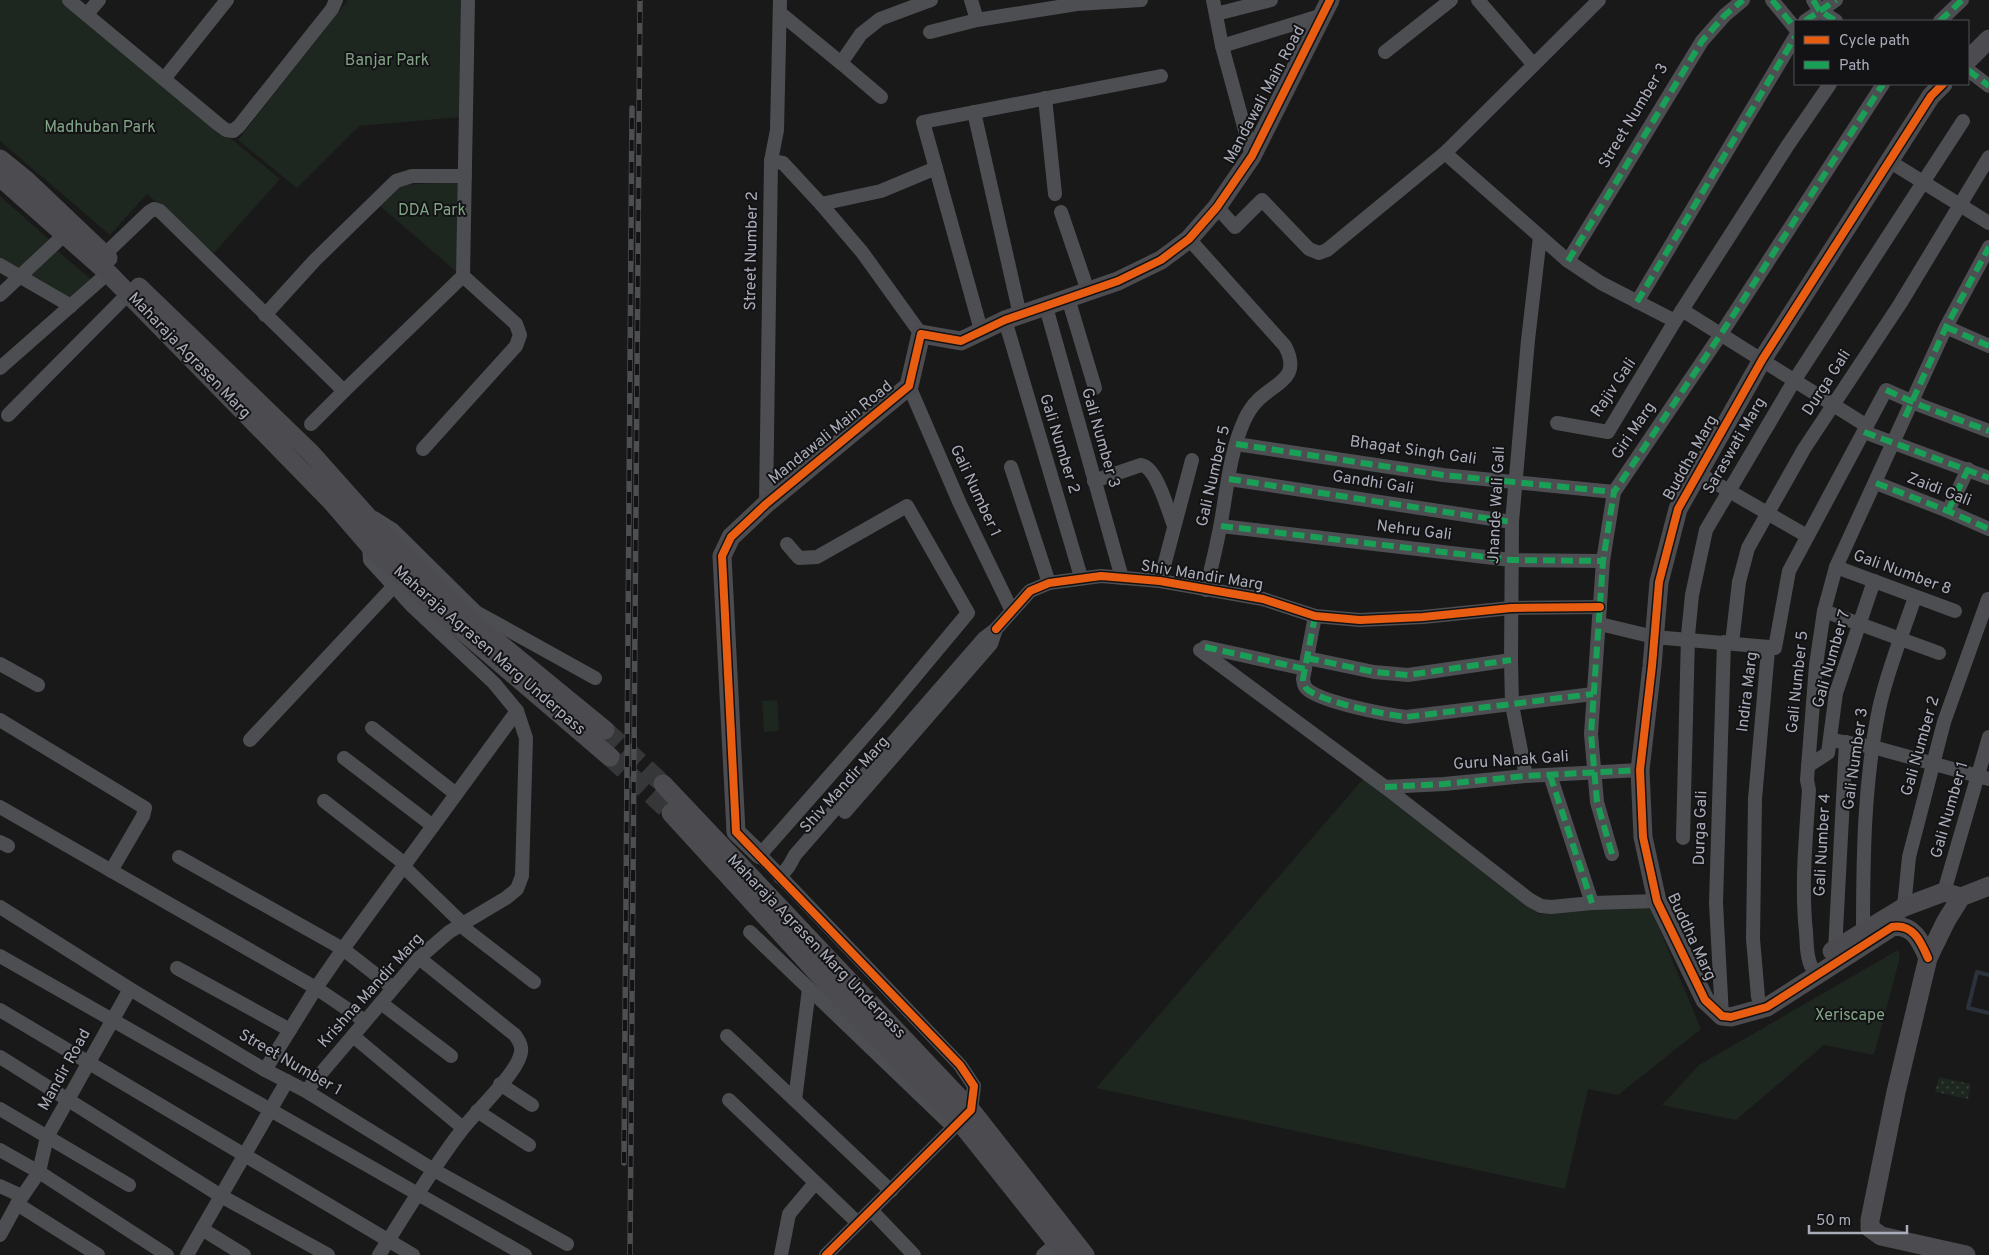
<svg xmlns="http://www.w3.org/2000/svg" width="1989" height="1255" font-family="Overpass,sans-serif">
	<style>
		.green { fill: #1e2620 }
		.garden { fill: url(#garden-dots) }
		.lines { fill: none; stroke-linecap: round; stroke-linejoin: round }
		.stream { stroke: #2c323b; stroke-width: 4 }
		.secondary-tunnel { stroke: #363739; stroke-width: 19; stroke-dasharray: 19 9; stroke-linecap: butt }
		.street { stroke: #4d4e52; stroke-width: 14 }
		.secondary { stroke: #4c4c50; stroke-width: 19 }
		.rail-casing { stroke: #4d4e50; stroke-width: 5.5 }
		.rail { stroke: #131315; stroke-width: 4; stroke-dasharray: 11; stroke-linecap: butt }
		.quiet { stroke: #1a9f57; stroke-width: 6; stroke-dasharray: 12 6; stroke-linecap: butt }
		.cycleway-casing { stroke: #131315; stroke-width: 11 }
		.cycleway { stroke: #e95d12; stroke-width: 8 }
		.labels { text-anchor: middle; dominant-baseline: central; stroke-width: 4; stroke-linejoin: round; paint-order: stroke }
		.park-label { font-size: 16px; fill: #81a487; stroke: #131315 }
		.street-label { font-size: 16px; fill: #aaadb9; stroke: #131315 }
	</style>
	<defs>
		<pattern id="garden-dots" width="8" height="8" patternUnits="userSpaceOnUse" patternTransform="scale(1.25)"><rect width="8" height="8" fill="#1e2620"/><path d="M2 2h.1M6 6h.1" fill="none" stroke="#3c433e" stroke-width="1.8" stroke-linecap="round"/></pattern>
	</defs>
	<rect width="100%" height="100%" fill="#191919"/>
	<!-- green -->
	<g class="green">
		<path d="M0,0H63L280,179L214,253L147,194L110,235L0,141Z"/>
		<path d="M348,0H464L460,117L359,126L297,188L238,140Z"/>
		<path d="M460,182L459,274L379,205L397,185Z"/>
		<path d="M0,196L53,243L20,273L0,261Z"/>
		<path d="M54,248L93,281L71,301L28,274Z"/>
		<path d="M777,700L779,731L764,732L762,701Z"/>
		<path d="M1363,779L1539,914L1649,904L1701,1029L1618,1095L1588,1089L1565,1189L1096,1088Z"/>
		<path d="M1898,950L1900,957L1874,1055L1824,1045L1736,1120L1662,1105L1699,1065Z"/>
	</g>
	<!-- garden -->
	<path class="garden" d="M1939,1077L1971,1084L1968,1099L1935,1092Z"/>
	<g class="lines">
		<!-- stream -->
		<path class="stream" d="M1989,975L1977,972L1968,1008L1989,1013"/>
		<!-- secondary-tunnel -->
		<g class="secondary-tunnel">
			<path d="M605,730L663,784"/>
			<path d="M610,757L671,813"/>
		</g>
		<!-- street -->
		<g class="street">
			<path d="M69,0L218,124L226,130L233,131L239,126L332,9L336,0"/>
			<path d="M1213,0L1222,46L1252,156"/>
			<path d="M1478,0L1533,64"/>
			<path d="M1772,0L1795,28"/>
			<path d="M1813,0L1819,10L1836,21"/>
			<path d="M780,13L841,63"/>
			<path d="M87,14L99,0"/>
			<path d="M1216,14L1271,0"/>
			<path d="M977,20L1077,4L1141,0"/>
			<path d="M1805,21L1836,0"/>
			<path d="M1940,21L1962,0"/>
			<path d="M930,32L977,20L971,0"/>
			<path d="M1222,46L1323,15"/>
			<path d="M1385,52L1451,0"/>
			<path d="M1968,70L1989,86"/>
			<path d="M164,79L227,0"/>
			<path d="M881,97L841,63L861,34L880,19L931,0"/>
			<path d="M1045,98L1055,194"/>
			<path d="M974,112L1020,315"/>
			<path d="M1445,153L1568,261L1601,283L1675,321L1788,145L1830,84"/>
			<path d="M771,161L783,163L821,204L862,252L921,334"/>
			<path d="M1889,161L1989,223"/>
			<path d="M821,204L881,191L936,168"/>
			<path d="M1217,207L1235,227L1262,200L1309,249L1319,253L1327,250L1445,153L1599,0"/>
			<path d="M1061,212L1088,291"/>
			<path d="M1189,239L1285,346C1301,377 1279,381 1259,399C1254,404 1247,414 1244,421C1230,452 1227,489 1221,522C1217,545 1211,568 1206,590"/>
			<path d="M105,254L149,212L154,209L160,211L344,391L463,276L516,324L520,335L516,346L423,449"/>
			<path d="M1568,261L1702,41L1725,15L1743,0"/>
			<path d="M0,265L71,306"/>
			<path d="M463,276L468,0"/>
			<path d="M0,295L64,235"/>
			<path d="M1068,298L1095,388"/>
			<path d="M1637,302L1795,37"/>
			<path d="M1046,307L1122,578"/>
			<path d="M1682,310L1867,426"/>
			<path d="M265,315L315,260L396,181L412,176H465"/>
			<path d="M1005,320L1081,577"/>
			<path d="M1946,327L1989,346"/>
			<path d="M981,330L923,122L1161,76"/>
			<path d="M0,368L108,273"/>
			<path d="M909,386L960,504L1011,609"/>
			<path d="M8,415L128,294"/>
			<path d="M1557,423L1608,432L1675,321"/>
			<path d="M311,424L344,391"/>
			<path d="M1864,432L1989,478"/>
			<path d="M1236,444L1443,475L1614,492"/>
			<path d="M1011,467L1049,583"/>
			<path d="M1698,473L1807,536"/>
			<path d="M1229,479L1512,522"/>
			<path d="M1094,481L1141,465C1157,467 1168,511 1174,526"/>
			<path d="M1876,483L1948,511L1989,529"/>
			<path d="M766,504L771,161L777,130L780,0"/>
			<path d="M1948,511L1968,469"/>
			<path d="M374,518L393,530L476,612L595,678"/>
			<path d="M1221,526L1511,560L1603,561"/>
			<path d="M787,544L799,558L817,557L907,506L968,613L883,715L760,855L960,1065L974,1086L971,1110L826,1255"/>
			<path d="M1836,567L1955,611"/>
			<path d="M1160,581L1192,460"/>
			<path d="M1824,611L1939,653"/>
			<path d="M1315,616L1303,679C1304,684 1304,687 1308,690C1326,703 1383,714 1406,717L1593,694"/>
			<path d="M1600,624L1654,637L1769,647"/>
			<path d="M1732,643L1739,582L1748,548L1804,449L1900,304L1989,157"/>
			<path d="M1205,647L1305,669"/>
			<path d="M1200,650L1385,787L1530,900L1541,906L1551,907L1592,903L1657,901"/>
			<path d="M1307,658L1374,672L1408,675L1511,660"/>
			<path d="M0,664L38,685"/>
			<path d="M0,720L145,808L143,816L111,871"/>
			<path d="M372,728L456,794"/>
			<path d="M250,740L394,586"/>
			<path d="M1837,741L1873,747L1989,779"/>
			<path d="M344,758L433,826"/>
			<path d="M1808,766L1828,753L1836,693L1874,581"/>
			<path d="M1550,775L1592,903"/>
			<path d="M1526,776L1512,705L1511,660L1512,522L1528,340L1540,237"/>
			<path d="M1385,787L1444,784L1526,776L1640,770"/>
			<path d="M324,801L405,864"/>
			<path d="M0,807L316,988L365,1021"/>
			<path d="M845,812L991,644L996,629"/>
			<path d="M1683,838L1688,635L1692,595L1706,530L1794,381L1963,121"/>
			<path d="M0,842L8,846"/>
			<path d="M1612,854L1597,802L1591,734L1603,561L1614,492L1721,334L1883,84"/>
			<path d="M179,857L343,949L316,988L265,1070"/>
			<path d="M403,866L463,924"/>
			<path d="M780,877L789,866L795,855L984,638L996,629L1030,591L1049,583L1101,576L1160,581L1263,599L1315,616L1360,620L1423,617L1511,608L1600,607"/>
			<path d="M1944,892L1989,737"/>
			<path d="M0,907L130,989L265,1070L306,1091L432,1169L567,1244"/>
			<path d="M1904,907L1909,857L1944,722L1988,599"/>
			<path d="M460,925L534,982"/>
			<path d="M750,932L948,1122"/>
			<path d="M1863,932C1863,857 1864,782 1879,709C1887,671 1903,633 1915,597"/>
			<path d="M1835,950L1846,742"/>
			<path d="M0,956L525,1255"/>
			<path d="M1811,966C1806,955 1807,944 1806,932C1801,885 1806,837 1809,790L1807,780L1816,665L1824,611L1836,567L1946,327L1989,247"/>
			<path d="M177,968L290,1030"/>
			<path d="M393,988L343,949L517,711"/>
			<path d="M1758,997L1753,939L1755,799L1768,650L1769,647L1775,648L1789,571L1886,390L1922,406L1989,431"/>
			<path d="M381,1003L451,1056"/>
			<path d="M0,1010L413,1255"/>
			<path d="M1722,1016L1716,903L1724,642"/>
			<path d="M353,1036L463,1128"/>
			<path d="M727,1036L891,1191"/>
			<path d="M0,1057L221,1196L328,1255"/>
			<path d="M500,1084L532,1105"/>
			<path d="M306,1091L419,958L449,932L506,898L517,889L522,876L526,738L517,711L494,683L413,607L370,560L369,545"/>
			<path d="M729,1100L858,1223"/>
			<path d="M795,1100L809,989"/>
			<path d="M0,1109L129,1185"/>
			<path d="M477,1111L529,1145"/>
			<path d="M0,1150L39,1172L167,1255"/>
			<path d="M0,1186L22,1196"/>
			<path d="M17,1204L98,1255"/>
			<path d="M872,1211L914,1255"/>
			<path d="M202,1229L244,1255"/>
			<path d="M0,1235L17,1204L39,1172L47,1137L130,989"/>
			<path d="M187,1255L287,1081"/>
			<path d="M379,1255C406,1213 431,1170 461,1131C475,1112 514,1076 520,1056C523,1048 520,1042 515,1035L419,958"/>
			<path d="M781,1255L789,1214L815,1183"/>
			<path d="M1043,1255L1057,1243"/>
		</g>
		<!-- secondary -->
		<g class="secondary">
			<path d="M1968,60L1989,39"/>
			<path d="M0,159L26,180L108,258"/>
			<path d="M0,177L108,273L331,501L369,545L452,622L610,757"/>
			<path d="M139,287L311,453L392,544L456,608L605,730"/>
			<path d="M663,784L971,1110L1085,1255"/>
			<path d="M671,813L842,1000L960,1122L1066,1255"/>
			<path d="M760,855L736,832L722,556L731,537L766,504L909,386L921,334L961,341L1005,320L1118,281L1161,260L1189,239L1217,207L1252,156L1330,0"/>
			<path d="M1961,897L1946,921L1928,958L1896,1092L1870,1220V1228L1881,1236L1966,1255"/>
			<path d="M1961,897L1989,886"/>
			<path d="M1832,951L1904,907L1944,892L1961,897"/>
			<path d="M1928,958C1921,942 1913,923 1892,927L1767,1007L1731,1017L1722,1016L1705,1000L1657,901L1643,837L1640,770L1652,666L1659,582L1678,509L1762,360L1931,96L1943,84"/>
		</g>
		<!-- rail casing -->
		<g class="rail-casing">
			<g id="rail">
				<path d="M624,1163L632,108"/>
				<path d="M630,1255L640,0"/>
			</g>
		</g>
		<!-- rail -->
		<use href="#rail" class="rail"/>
		<!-- quiet -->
		<g class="quiet">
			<path d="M1772,0L1795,28"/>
			<path d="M1813,0L1819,10L1836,21"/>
			<path d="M1805,21L1836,0"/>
			<path d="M1940,21L1962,0"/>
			<path d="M1968,70L1989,86"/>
			<path d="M1568,261L1702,41L1725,15L1743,0"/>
			<path d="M1637,302L1795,37"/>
			<path d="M1946,327L1989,346"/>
			<path d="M1886,390L1922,406L1989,431"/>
			<path d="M1905,417L1946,327L1989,247"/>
			<path d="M1864,432L1989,478"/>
			<path d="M1236,444L1443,475L1614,492"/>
			<path d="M1229,479L1512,522"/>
			<path d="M1876,483L1948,511L1989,529"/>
			<path d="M1948,511L1968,469"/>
			<path d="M1221,526L1511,560L1603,561"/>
			<path d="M1315,616L1303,679C1304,684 1304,687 1308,690C1326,703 1383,714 1406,717L1593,694"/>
			<path d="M1205,647L1305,669"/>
			<path d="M1307,658L1374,672L1408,675L1511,660"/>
			<path d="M1550,775L1592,903"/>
			<path d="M1385,787L1444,784L1526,776L1640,770"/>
			<path d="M1612,854L1597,802L1591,734L1603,561L1614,492L1721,334L1883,84"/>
		</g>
		<!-- cycleway casing -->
		<g class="cycleway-casing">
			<g id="cycleway">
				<path d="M996,629L1030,591L1049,583L1101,576L1160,581L1263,599L1315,616L1360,620L1423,617L1511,608L1600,607"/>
				<path d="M1928,958C1921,942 1913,923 1892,927L1767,1007L1731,1017L1722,1016L1705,1000L1657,901L1643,837L1640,770L1652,666L1659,582L1678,509L1762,360L1931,96L1943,84"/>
				<path d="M826,1255L971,1110L974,1086L960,1065L736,832L722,556L731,537L766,504L909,386L921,334L961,341L1005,320L1118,281L1161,260L1189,239L1217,207L1252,156L1330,0"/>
			</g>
		</g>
		<!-- cycleway -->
		<use href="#cycleway" class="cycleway"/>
	</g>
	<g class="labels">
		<!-- park labels -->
		<g class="park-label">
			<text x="387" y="61">Banjar Park</text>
			<text x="100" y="128">Madhuban Park</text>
			<text x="432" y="211">DDA Park</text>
			<text x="1850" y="1016">Xeriscape</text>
		</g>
		<!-- street labels -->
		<g class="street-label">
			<text transform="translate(1265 95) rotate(-62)">Mandawali Main Road</text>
			<text transform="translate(1634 116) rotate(-59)">Street Number 3</text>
			<text transform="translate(752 251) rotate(-89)">Street Number 2</text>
			<text transform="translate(189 356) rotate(46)">Maharaja Agrasen Marg</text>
			<text transform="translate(1827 383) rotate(-57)">Durga Gali</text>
			<text transform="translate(1614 388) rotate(-56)">Rajiv Gali</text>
			<text transform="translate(1634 431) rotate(-56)">Giri Marg</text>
			<text transform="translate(831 433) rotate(-39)">Mandawali Main Road</text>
			<text transform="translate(1100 438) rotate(74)">Gali Number 3</text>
			<text transform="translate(1059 444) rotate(73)">Gali Number 2</text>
			<text transform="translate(1735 446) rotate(-60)">Saraswati Marg</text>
			<text transform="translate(1413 451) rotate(8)">Bhagat Singh Gali</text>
			<text transform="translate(1691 458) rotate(-61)">Buddha Marg</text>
			<text transform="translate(1214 476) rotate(-77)">Gali Number 5</text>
			<text transform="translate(1373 483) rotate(9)">Gandhi Gali</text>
			<text transform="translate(1939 490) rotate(21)">Zaidi Gali</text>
			<text transform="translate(975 491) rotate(65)">Gali Number 1</text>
			<text transform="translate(1497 505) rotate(-87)">Jhande Wali Gali</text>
			<text transform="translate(1414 531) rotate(7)">Nehru Gali</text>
			<text transform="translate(1902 573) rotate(20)">Gali Number 8</text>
			<text transform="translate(1202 576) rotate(9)">Shiv Mandir Marg</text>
			<text transform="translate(489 651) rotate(41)">Maharaja Agrasen Marg Underpass</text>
			<text transform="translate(1832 659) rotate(-74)">Gali Number 7</text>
			<text transform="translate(1798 682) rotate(-84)">Gali Number 5</text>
			<text transform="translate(1748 692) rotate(-83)">Indira Marg</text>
			<text transform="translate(1921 746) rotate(-74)">Gali Number 2</text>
			<text transform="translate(1856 759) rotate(-82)">Gali Number 3</text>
			<text transform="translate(1511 761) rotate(-4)">Guru Nanak Gali</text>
			<text transform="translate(845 785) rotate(-48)">Shiv Mandir Marg</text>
			<text transform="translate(1950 810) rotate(-74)">Gali Number 1</text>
			<text transform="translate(1701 828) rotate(-88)">Durga Gali</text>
			<text transform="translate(1823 845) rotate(-87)">Gali Number 4</text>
			<text transform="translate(1691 937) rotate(65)">Buddha Marg</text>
			<text transform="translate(816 947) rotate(46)">Maharaja Agrasen Marg Underpass</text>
			<text transform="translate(371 991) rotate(-48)">Krishna Mandir Marg</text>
			<text transform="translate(290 1063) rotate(30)">Street Number 1</text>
			<text transform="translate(65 1070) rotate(-61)">Mandir Road</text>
		</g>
	</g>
	<!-- legend -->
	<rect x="1794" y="20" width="175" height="65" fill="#131315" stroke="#4f5157"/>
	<rect x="1804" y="36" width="25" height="8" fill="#e95d12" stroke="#4f5157"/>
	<text x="1839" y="45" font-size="15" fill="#aaadb9">Cycle path</text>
	<rect x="1804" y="61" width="25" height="8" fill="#1a9f57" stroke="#4f5157"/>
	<text x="1839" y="70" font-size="15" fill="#aaadb9">Path</text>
	<!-- scale -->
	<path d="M1809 1225v8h98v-8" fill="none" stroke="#aaadb9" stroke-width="2.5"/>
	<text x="1816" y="1225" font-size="15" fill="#aaadb9" stroke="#131315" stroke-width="4" paint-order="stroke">50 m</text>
</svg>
